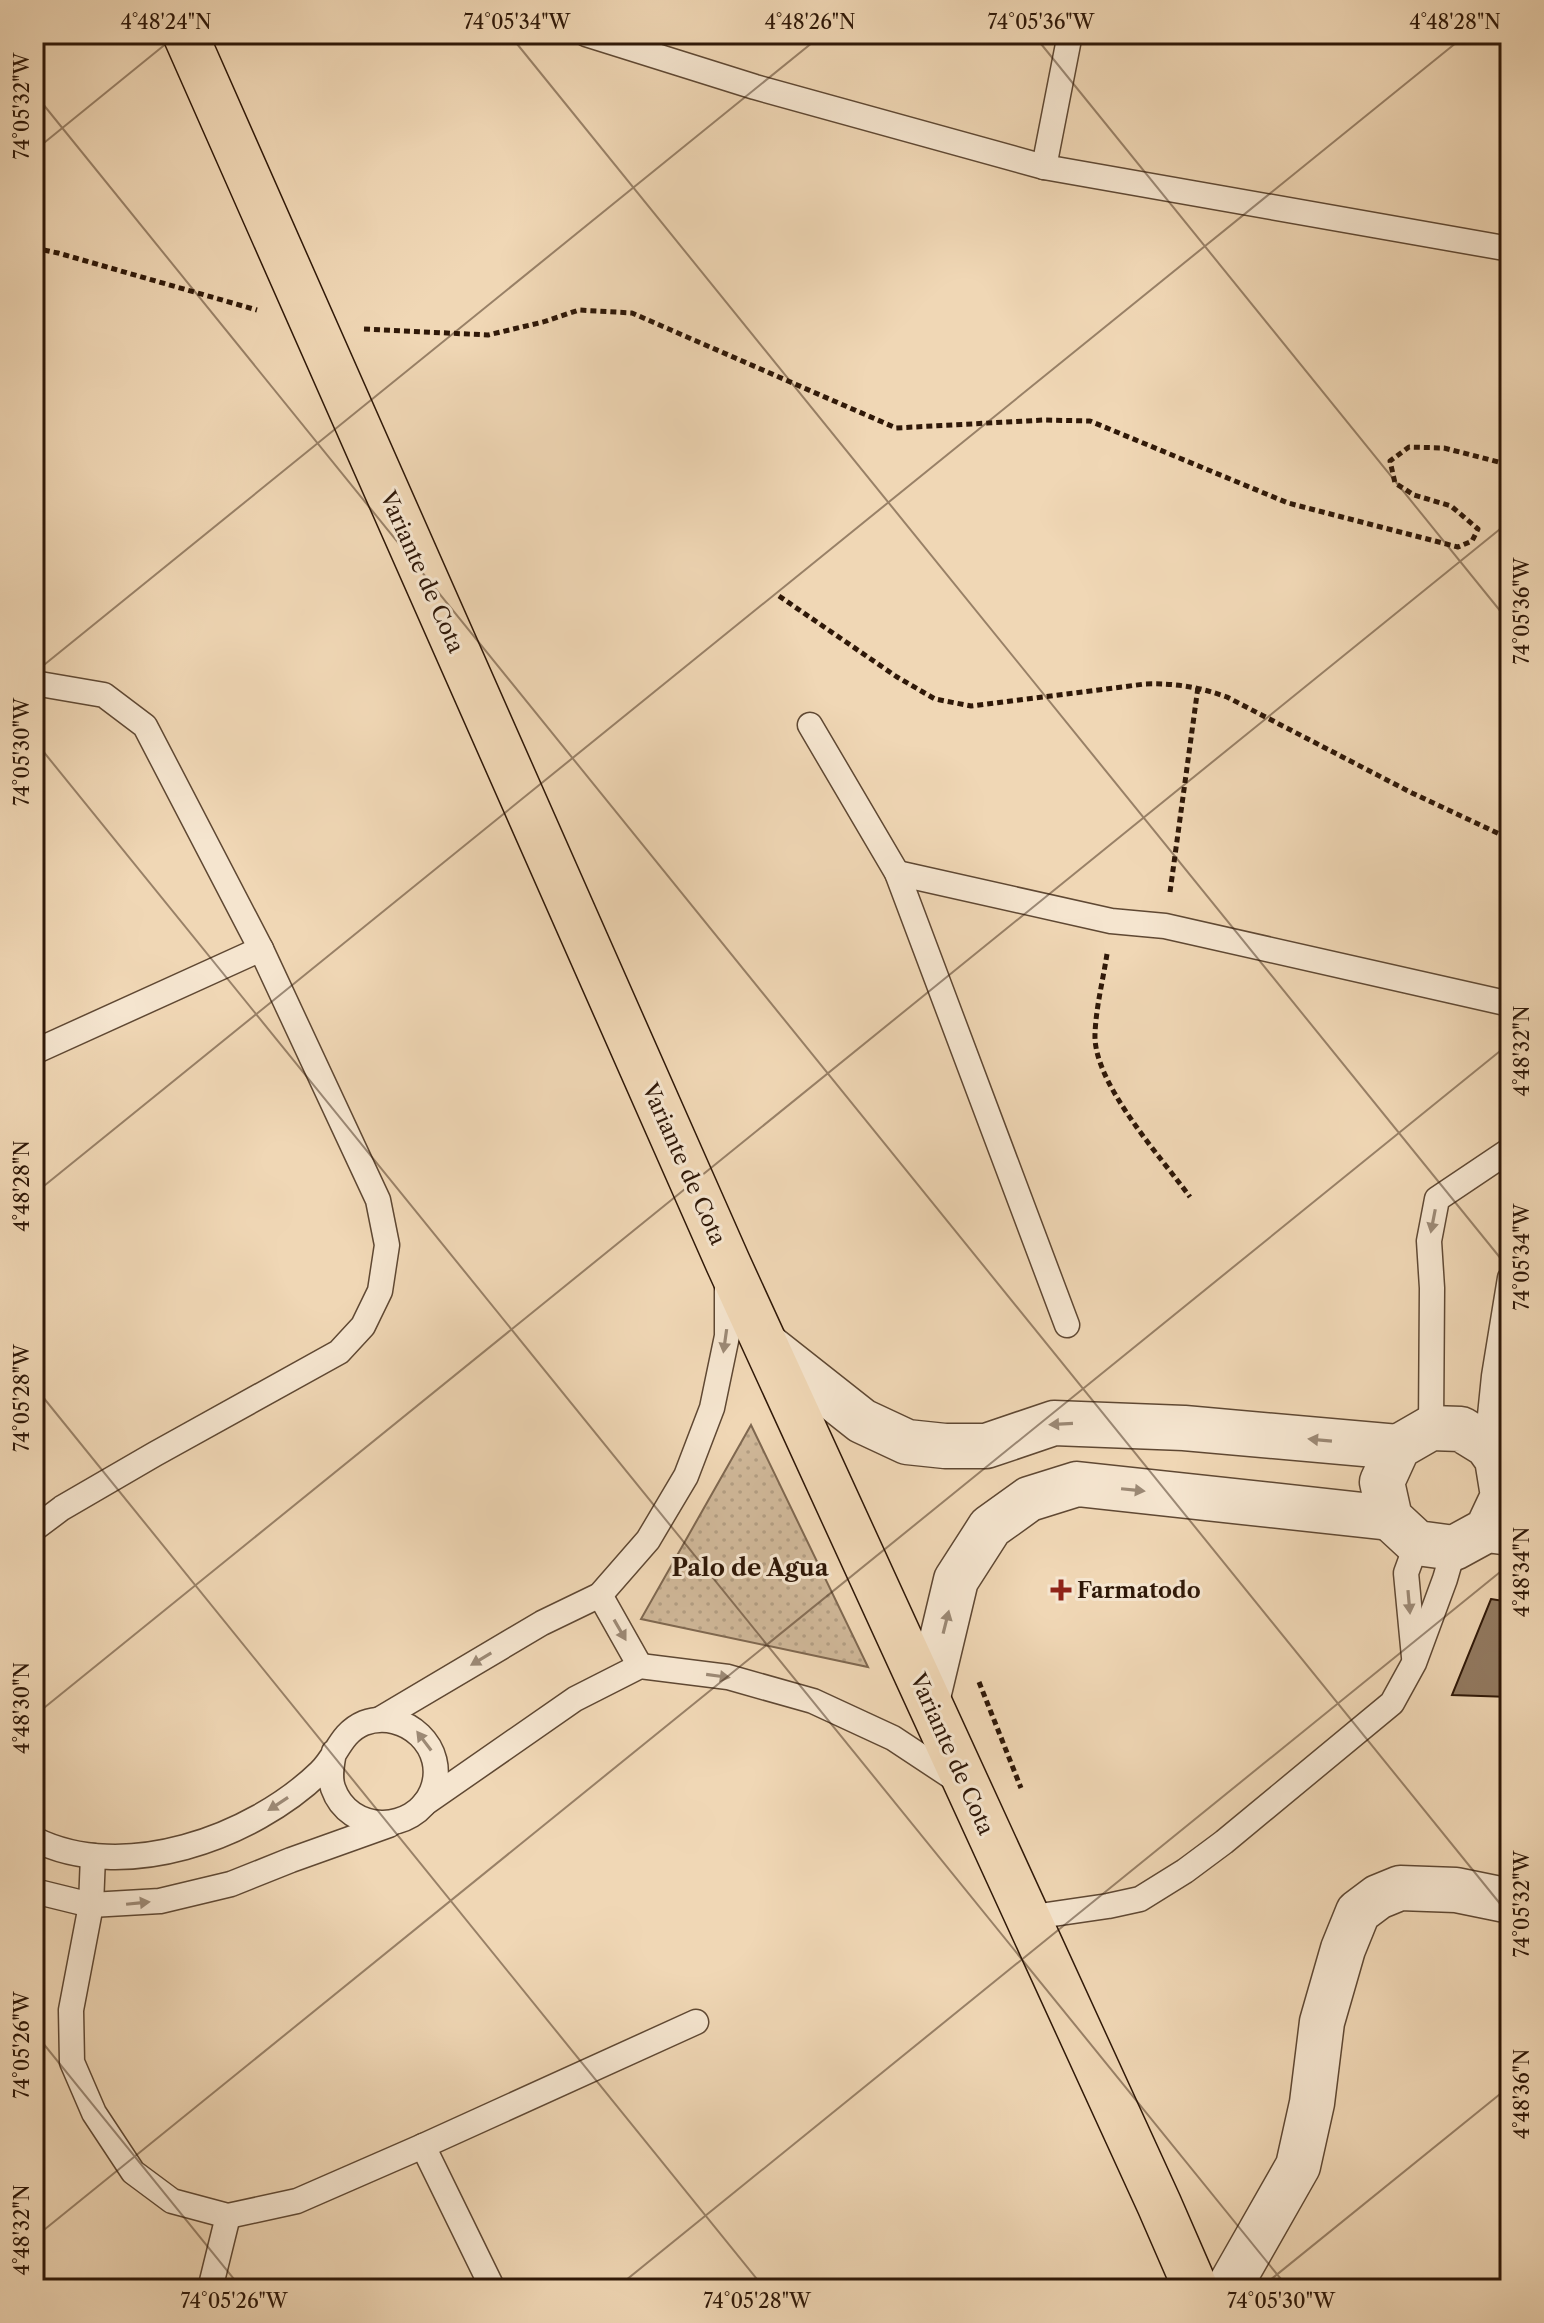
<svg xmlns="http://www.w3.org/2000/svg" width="1544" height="2323" font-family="'Libre Caslon Text',serif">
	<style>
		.grass { fill: url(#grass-dots); stroke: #7f6850; stroke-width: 2 }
		.building { fill: #937b62; stroke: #2f1808; stroke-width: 2 }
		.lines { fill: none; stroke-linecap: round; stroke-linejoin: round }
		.service-casing { stroke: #5f4833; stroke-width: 27 }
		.minor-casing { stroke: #5f4833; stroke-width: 47 }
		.primary-casing { stroke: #2f1808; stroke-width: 47 }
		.path { stroke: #2f1808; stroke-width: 5; stroke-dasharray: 6 4; stroke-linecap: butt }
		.service { stroke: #f5e5cf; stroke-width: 24 }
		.minor { stroke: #f5e5cf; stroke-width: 44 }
		.primary { stroke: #f0d7b5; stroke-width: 44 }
		.oneway { fill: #9c8975 }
		.ticks { fill: none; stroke: #2f1808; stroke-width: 2; stroke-opacity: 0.45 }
		.poi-dot { fill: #8f2418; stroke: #f5e5cf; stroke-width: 3 }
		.labels { text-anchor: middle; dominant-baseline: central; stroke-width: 6; stroke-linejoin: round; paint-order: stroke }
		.street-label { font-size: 22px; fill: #2f1808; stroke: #f5e5cf }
		.poi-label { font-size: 22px; font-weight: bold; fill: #2f1808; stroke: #f5e5cf; text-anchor: start }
		.neighbourhood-label { font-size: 24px; font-weight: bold; fill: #2f1808; stroke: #f5e5cf }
		.neatline { fill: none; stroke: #2f1808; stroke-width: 3 }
		.ticks-label { font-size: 20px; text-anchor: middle; fill: #2f1808 }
	</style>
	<defs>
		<pattern id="grass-dots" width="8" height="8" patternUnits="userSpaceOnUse" patternTransform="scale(2)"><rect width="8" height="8" fill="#cfb798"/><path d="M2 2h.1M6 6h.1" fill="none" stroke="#b29d82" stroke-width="1.8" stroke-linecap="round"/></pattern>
	</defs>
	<rect width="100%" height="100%" fill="#f0d7b5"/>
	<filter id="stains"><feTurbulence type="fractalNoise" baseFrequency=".0025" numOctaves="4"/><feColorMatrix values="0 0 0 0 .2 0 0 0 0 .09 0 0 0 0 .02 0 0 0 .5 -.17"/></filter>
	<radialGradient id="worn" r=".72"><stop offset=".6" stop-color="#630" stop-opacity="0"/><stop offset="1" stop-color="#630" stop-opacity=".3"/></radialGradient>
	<!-- grass -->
	<path class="grass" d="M751,1425L868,1667L641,1619Z"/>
	<!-- building -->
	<path class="building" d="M1491,1599L1510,1602V1697L1452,1695Z"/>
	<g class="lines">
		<!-- service casing -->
		<g class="service-casing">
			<g id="service">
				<path d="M586,34L755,87L1044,167L1510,249"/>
				<path d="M1044,167L1070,34"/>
				<path d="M34,683L104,695L145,726L261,949L378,1200L387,1245L380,1291L363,1326L339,1352L155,1454L62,1508L34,1529"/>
				<path d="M810,725L897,873L1067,1325"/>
				<path d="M897,873L1111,921L1165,926L1510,1004"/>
				<path d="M34,1052L261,949"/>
				<path d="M1431,1428L1432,1288L1429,1241L1437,1199L1507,1152"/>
				<path d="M1487,1445L1494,1376L1510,1278"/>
				<path d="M600,1595L640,1666"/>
				<path d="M1414,1657L1406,1573L1417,1543"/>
				<path d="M380,1719L542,1623L600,1595L648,1540L686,1476L712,1408L727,1336V1281"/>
				<path d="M424,1804L575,1699L640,1666L728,1677L813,1701L893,1738L961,1783"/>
				<path d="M34,1839C123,1884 252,1838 320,1772C337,1756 340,1733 364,1723C405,1708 449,1748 432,1791C414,1834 349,1834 333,1788C329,1776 332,1764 334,1752"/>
				<path d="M93,1856L91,1905L71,2010L72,2062L94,2113L133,2172L172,2201L228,2216L297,2201L423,2146L696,2022"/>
				<path d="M34,1891L91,1905L160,1901L231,1884L291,1860L389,1825"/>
				<path d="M1026,1918L1108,1906L1140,1899L1185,1871L1224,1842L1392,1703L1414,1663L1445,1579L1454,1548"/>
				<path d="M423,2146L493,2289"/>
				<path d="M210,2289L228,2216"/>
			</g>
		</g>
		<!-- minor casing -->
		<g class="minor-casing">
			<g id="minor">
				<path d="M767,1346L862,1421L907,1442L945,1446H986L1054,1423L1184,1428L1398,1447"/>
				<path d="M1487,1530L1503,1496L1497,1459L1487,1445L1461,1429L1431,1428L1398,1447L1382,1482L1390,1518L1417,1543L1454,1548L1487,1530L1510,1533"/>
				<path d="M928,1697L956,1580L990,1527L1029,1499L1077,1484L1390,1518"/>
				<path d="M1228,2289L1298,2166L1312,2103L1322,2022L1343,1949L1358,1912L1378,1897L1400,1888L1456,1890L1510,1901"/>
			</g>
		</g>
		<!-- primary casing -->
		<g class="primary-casing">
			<path id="primary" d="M185,34L728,1263L1159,2204L1196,2289"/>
		</g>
		<!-- path -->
		<g class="path">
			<path d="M34,248L58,253L257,310"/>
			<path d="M364,329L488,335L543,322L579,310L632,313L896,428L1044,420L1090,421L1288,503L1458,547L1472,541L1478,529L1451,506L1414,495L1395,483L1390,461L1409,447L1444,448L1510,465"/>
			<path d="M779,596L897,677L935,699L971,706L1145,684C1176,683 1199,687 1227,697L1412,793L1510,839"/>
			<path d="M1170,892L1198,687"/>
			<path d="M1107,954C1103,980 1096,1007 1095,1034C1093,1083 1161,1157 1190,1197"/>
			<path d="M979,1682L1021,1788"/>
		</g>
		<!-- service -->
		<use href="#service" class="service"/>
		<!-- minor -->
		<use href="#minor" class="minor"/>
		<!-- primary -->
		<use href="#primary" class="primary"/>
	</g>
	<!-- one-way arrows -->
	<defs><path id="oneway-solid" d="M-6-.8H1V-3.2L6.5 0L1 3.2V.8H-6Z" transform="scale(2)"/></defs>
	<g class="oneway">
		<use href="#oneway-solid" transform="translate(1433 1221) rotate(101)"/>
		<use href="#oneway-solid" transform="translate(725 1341) rotate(98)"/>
		<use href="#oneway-solid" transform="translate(1061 1424) rotate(177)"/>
		<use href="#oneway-solid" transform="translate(1320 1440) rotate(-175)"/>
		<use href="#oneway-solid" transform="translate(1133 1490) rotate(6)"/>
		<use href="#oneway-solid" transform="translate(1409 1602) rotate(85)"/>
		<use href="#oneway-solid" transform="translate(946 1622) rotate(-76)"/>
		<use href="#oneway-solid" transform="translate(620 1630) rotate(60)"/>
		<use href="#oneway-solid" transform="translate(481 1659) rotate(149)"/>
		<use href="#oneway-solid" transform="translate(718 1676) rotate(8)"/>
		<use href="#oneway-solid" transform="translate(424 1741) rotate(-127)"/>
		<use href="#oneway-solid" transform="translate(278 1804) rotate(147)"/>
		<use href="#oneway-solid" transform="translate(138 1903) rotate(-6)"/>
	</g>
	<!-- ticks -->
	<path class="ticks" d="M509,34L1510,1270M1033,34L1510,623M34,93L1510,1916M34,151L178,34M34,673L823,34M34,740L1289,2289M34,1194L1467,34M34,1386L765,2289M34,1716L1510,521M34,2032L242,2289M34,2238L1510,1043M615,2289L1510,1564M1259,2289L1510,2086"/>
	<!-- markers -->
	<path class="poi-dot" d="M1057 1578h8v8h8v8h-8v8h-8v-8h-8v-8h8z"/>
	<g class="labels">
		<!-- street labels -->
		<g class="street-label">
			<text transform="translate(422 572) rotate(66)">Variante de Cota</text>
			<text transform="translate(684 1164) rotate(66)">Variante de Cota</text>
			<text transform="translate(952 1754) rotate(66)">Variante de Cota</text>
		</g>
		<!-- poi labels -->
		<g class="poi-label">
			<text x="1077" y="1590">Farmatodo</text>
		</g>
		<!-- neighbourhood labels -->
		<g class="neighbourhood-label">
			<text x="750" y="1567">Palo de Agua</text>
		</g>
	</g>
	<!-- margin -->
	<rect width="1544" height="2323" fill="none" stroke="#f0d7b5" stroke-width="88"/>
	<rect x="44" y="44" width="1456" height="2235" class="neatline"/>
	<g class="ticks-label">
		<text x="166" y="29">4°48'24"N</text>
		<text x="517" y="29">74°05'34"W</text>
		<text x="810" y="29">4°48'26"N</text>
		<text x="1041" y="29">74°05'36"W</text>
		<text x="1455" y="29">4°48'28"N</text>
		<text transform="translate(22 106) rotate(-90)" y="7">74°05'32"W</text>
		<text transform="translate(1522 611) rotate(-90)" y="7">74°05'36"W</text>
		<text transform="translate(22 752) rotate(-90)" y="7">74°05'30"W</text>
		<text transform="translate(1522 1051) rotate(-90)" y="7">4°48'32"N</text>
		<text transform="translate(22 1186) rotate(-90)" y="7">4°48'28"N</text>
		<text transform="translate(1522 1257) rotate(-90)" y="7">74°05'34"W</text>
		<text transform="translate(22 1398) rotate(-90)" y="7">74°05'28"W</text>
		<text transform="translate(1522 1572) rotate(-90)" y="7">4°48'34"N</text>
		<text transform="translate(22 1708) rotate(-90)" y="7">4°48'30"N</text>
		<text transform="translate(1522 1904) rotate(-90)" y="7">74°05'32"W</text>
		<text transform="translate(22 2045) rotate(-90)" y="7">74°05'26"W</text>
		<text transform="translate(1522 2094) rotate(-90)" y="7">4°48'36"N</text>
		<text transform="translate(22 2230) rotate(-90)" y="7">4°48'32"N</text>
		<text x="234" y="2308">74°05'26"W</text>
		<text x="757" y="2308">74°05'28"W</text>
		<text x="1281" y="2308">74°05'30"W</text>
	</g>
	<rect width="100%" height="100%" filter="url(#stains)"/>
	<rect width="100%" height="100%" fill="url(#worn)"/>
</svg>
